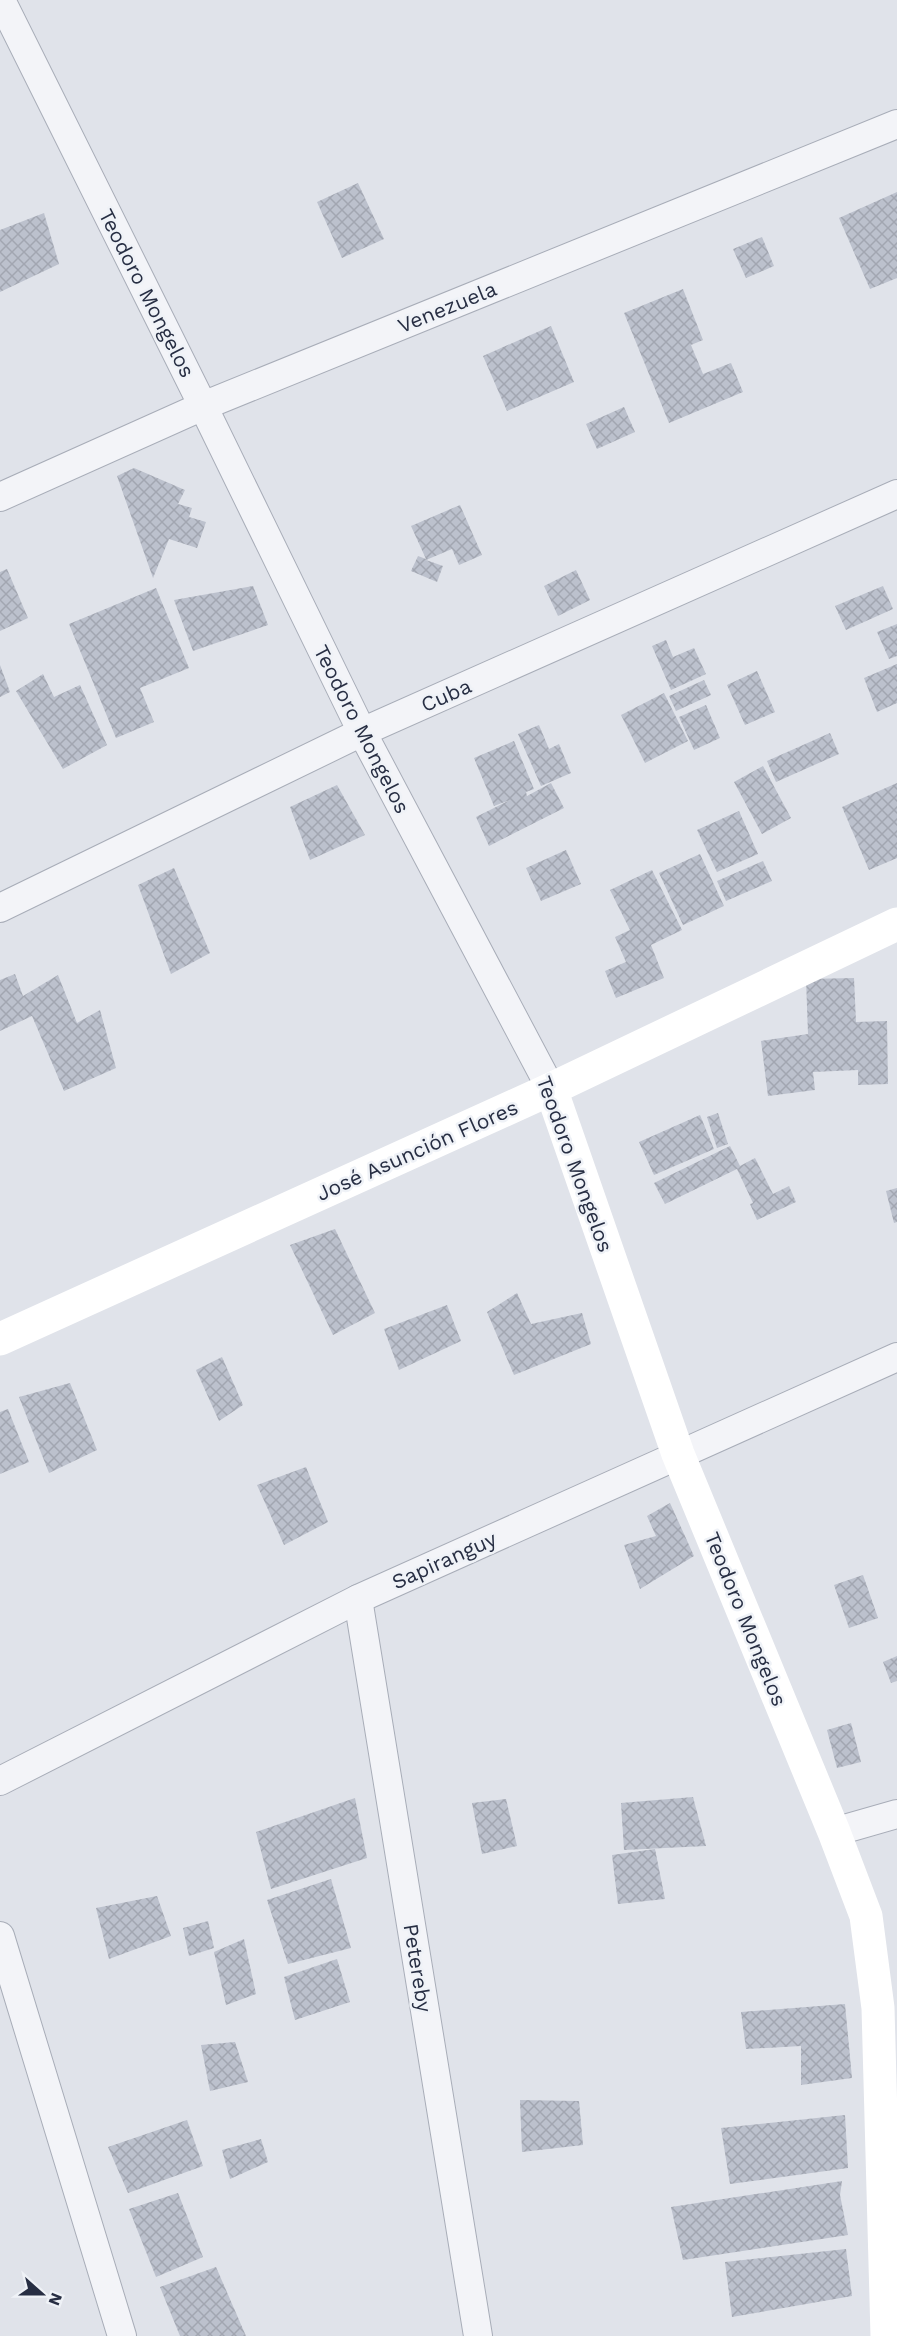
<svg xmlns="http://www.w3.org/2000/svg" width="897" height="2336" font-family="'Work Sans',sans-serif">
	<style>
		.building { fill: url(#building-cross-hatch) }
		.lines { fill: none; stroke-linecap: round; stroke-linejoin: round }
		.street-casing { stroke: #a8adb8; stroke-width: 30 }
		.street { stroke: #f3f4f8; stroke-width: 28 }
		.secondary { stroke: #fff; stroke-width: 33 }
		.labels { text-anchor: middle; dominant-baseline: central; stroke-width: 5; stroke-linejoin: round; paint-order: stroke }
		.street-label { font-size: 21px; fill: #272e43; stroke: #eff2f7 }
	</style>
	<defs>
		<pattern id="building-cross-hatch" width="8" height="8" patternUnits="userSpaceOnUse" patternTransform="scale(1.5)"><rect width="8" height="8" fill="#bcc1cd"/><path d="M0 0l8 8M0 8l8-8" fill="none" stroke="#a2a6b1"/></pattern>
	</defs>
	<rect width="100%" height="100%" fill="#e0e3ea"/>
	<!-- building -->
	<g class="building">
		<path d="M358,183L384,239L342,258L317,202Z"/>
		<path d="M897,192V278L870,289L839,218Z"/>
		<path d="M44,213L59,264L0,292V230Z"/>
		<path d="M762,237L774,266L746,278L733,249Z"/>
		<path d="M683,289L703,340L691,345L703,374L731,363L743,392L669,423L624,313Z"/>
		<path d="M551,326L574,382L507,411L483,356Z"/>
		<path d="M624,407L635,432L597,449L586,424Z"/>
		<path d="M134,468L185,490L178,504L192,508L189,517L206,522L197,548L169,539L153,578L117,476Z"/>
		<path d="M460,505L482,555L459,565L452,549L426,560L443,566L437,582L411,571L418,556L426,559L411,526Z"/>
		<path d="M7,569L28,618L0,631V572Z"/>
		<path d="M576,570L590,600L558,616L544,586Z"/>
		<path d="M253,586L268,625L193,651L174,600Z"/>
		<path d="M883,586L893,609L846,630L835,606Z"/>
		<path d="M156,588L189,668L140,688L154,722L116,738L69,624Z"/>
		<path d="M897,624V656L889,659L877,632Z"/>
		<path d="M666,640L673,657L694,648L706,674L671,690L652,646Z"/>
		<path d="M897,664V703L877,712L864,678Z"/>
		<path d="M0,665L10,692L0,697Z"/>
		<path d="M757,671L775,712L745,725L727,685Z"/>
		<path d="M43,674L54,697L80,685L107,745L63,769L16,691Z"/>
		<path d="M704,680L711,695L676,711L669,696Z"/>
		<path d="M664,693L688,741L645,763L621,715Z"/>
		<path d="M706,705L720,738L694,750L679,717Z"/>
		<path d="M539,725L549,749L559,744L571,773L541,786L518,734Z"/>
		<path d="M830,733L839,754L776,782L767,761Z"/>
		<path d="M514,741L534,789L526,792L527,796L551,783L564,808L489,846L476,817L510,800L494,806L474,758Z"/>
		<path d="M763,766L791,818L762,834L734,782Z"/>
		<path d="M897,783V858L869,870L842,807Z"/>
		<path d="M337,785L365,835L310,860L290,807Z"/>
		<path d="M739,811L758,854L717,872L697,830Z"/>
		<path d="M566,850L581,884L541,901L526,868Z"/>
		<path d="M700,854L724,906L683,925L659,873Z"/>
		<path d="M763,861L772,881L726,901L717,881Z"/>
		<path d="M174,868L210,953L171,974L138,885Z"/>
		<path d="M652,870L682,930L651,945L664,978L616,998L605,971L626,962L615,937L630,930L610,890Z"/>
		<path d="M15,974L23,996L58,975L77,1023L100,1010L116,1068L64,1091L32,1016L0,1031V980Z"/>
		<path d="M854,978L856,1022L887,1021L888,1084L858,1085V1070L813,1072L815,1090L768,1096L761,1041L808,1034L806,979Z"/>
		<path d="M718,1113L728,1144L717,1148L707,1117Z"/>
		<path d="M700,1115L714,1149L654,1175L639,1142Z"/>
		<path d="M730,1146L740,1166L755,1158L773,1194L789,1186L796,1202L757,1220L750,1204L753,1203L737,1169L665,1204L654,1183Z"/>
		<path d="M897,1188V1222L894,1223L886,1191Z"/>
		<path d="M335,1229L375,1313L333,1335L290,1245Z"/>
		<path d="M517,1293L531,1324L582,1313L591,1344L514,1375L487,1312Z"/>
		<path d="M447,1305L461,1341L399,1370L384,1329Z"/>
		<path d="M222,1357L243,1405L219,1421L196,1370Z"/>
		<path d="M70,1383L97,1450L49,1473L19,1397Z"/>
		<path d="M8,1409L29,1462L0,1474V1412Z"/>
		<path d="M306,1467L328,1522L284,1545L257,1485Z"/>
		<path d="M670,1503L694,1556L640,1589L624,1545L656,1536L647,1516Z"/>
		<path d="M863,1575L878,1618L849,1628L834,1585Z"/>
		<path d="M897,1656V1681L891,1683L883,1662Z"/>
		<path d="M851,1723L861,1762L837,1768L827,1730Z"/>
		<path d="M693,1797L706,1846L624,1850L621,1803Z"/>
		<path d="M355,1798L367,1858L271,1889L256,1832Z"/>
		<path d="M506,1799L517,1846L482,1854L472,1803Z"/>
		<path d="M655,1849L665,1899L618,1904L612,1855Z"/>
		<path d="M331,1879L351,1948L288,1964L267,1900Z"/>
		<path d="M157,1896L171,1936L109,1959L96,1908Z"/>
		<path d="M208,1921L214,1948L189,1956L183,1928Z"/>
		<path d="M244,1939L256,1994L226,2005L214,1952Z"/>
		<path d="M337,1959L350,2002L295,2020L284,1977Z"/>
		<path d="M845,2004L852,2078L801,2085V2046L746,2049L741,2012Z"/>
		<path d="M235,2042L248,2082L210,2091L201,2045Z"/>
		<path d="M520,2100L579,2101L583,2145L522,2152Z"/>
		<path d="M845,2115L848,2168L730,2184L721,2128Z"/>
		<path d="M187,2120L203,2166L128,2193L108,2147Z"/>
		<path d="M261,2139L268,2162L230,2179L222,2150Z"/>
		<path d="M842,2181L840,2195L848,2235L683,2260L671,2207Z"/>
		<path d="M178,2193L203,2257L156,2277L129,2209Z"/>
		<path d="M846,2249L852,2296L732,2317L725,2262Z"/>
		<path d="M216,2267L246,2336H180L160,2287Z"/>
	</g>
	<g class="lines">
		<!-- street casing -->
		<g class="street-casing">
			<g id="street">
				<path d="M1,0L203,406L362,732L551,1089"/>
				<path d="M0,497L203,406L897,124"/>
				<path d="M0,908L362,732L897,494"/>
				<path d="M358,1599L478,2336"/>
				<path d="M0,1781L358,1599L897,1357"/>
				<path d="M834,1832L897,1814"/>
				<path d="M0,1936L122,2336"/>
			</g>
		</g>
		<!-- street -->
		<use href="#street" class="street"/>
		<!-- secondary -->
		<g class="secondary">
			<path d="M551,1089L678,1454L834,1832L866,1916L878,2008L887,2336"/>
			<path d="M0,1339L551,1089L897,924"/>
		</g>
	</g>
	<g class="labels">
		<!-- street labels -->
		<g class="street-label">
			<text transform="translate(147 293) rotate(63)">Teodoro Mongelos</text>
			<text transform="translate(447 307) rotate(-22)">Venezuela</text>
			<text transform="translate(446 695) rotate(-24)">Cuba</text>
			<text transform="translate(362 729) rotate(63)">Teodoro Mongelos</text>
			<text transform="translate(417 1150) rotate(-24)">José Asunción Flores</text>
			<text transform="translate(575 1164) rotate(70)">Teodoro Mongelos</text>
			<text transform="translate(444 1560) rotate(-24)">Sapiranguy</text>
			<text transform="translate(746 1619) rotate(68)">Teodoro Mongelos</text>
			<text transform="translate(418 1968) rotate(81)">Petereby</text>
		</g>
	</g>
	<!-- north arrow -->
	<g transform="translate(42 2294) rotate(111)" stroke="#eff2f7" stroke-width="4.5" paint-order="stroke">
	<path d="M0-4.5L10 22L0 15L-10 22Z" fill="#272e43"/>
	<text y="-9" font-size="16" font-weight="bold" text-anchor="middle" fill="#272e43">N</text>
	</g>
</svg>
